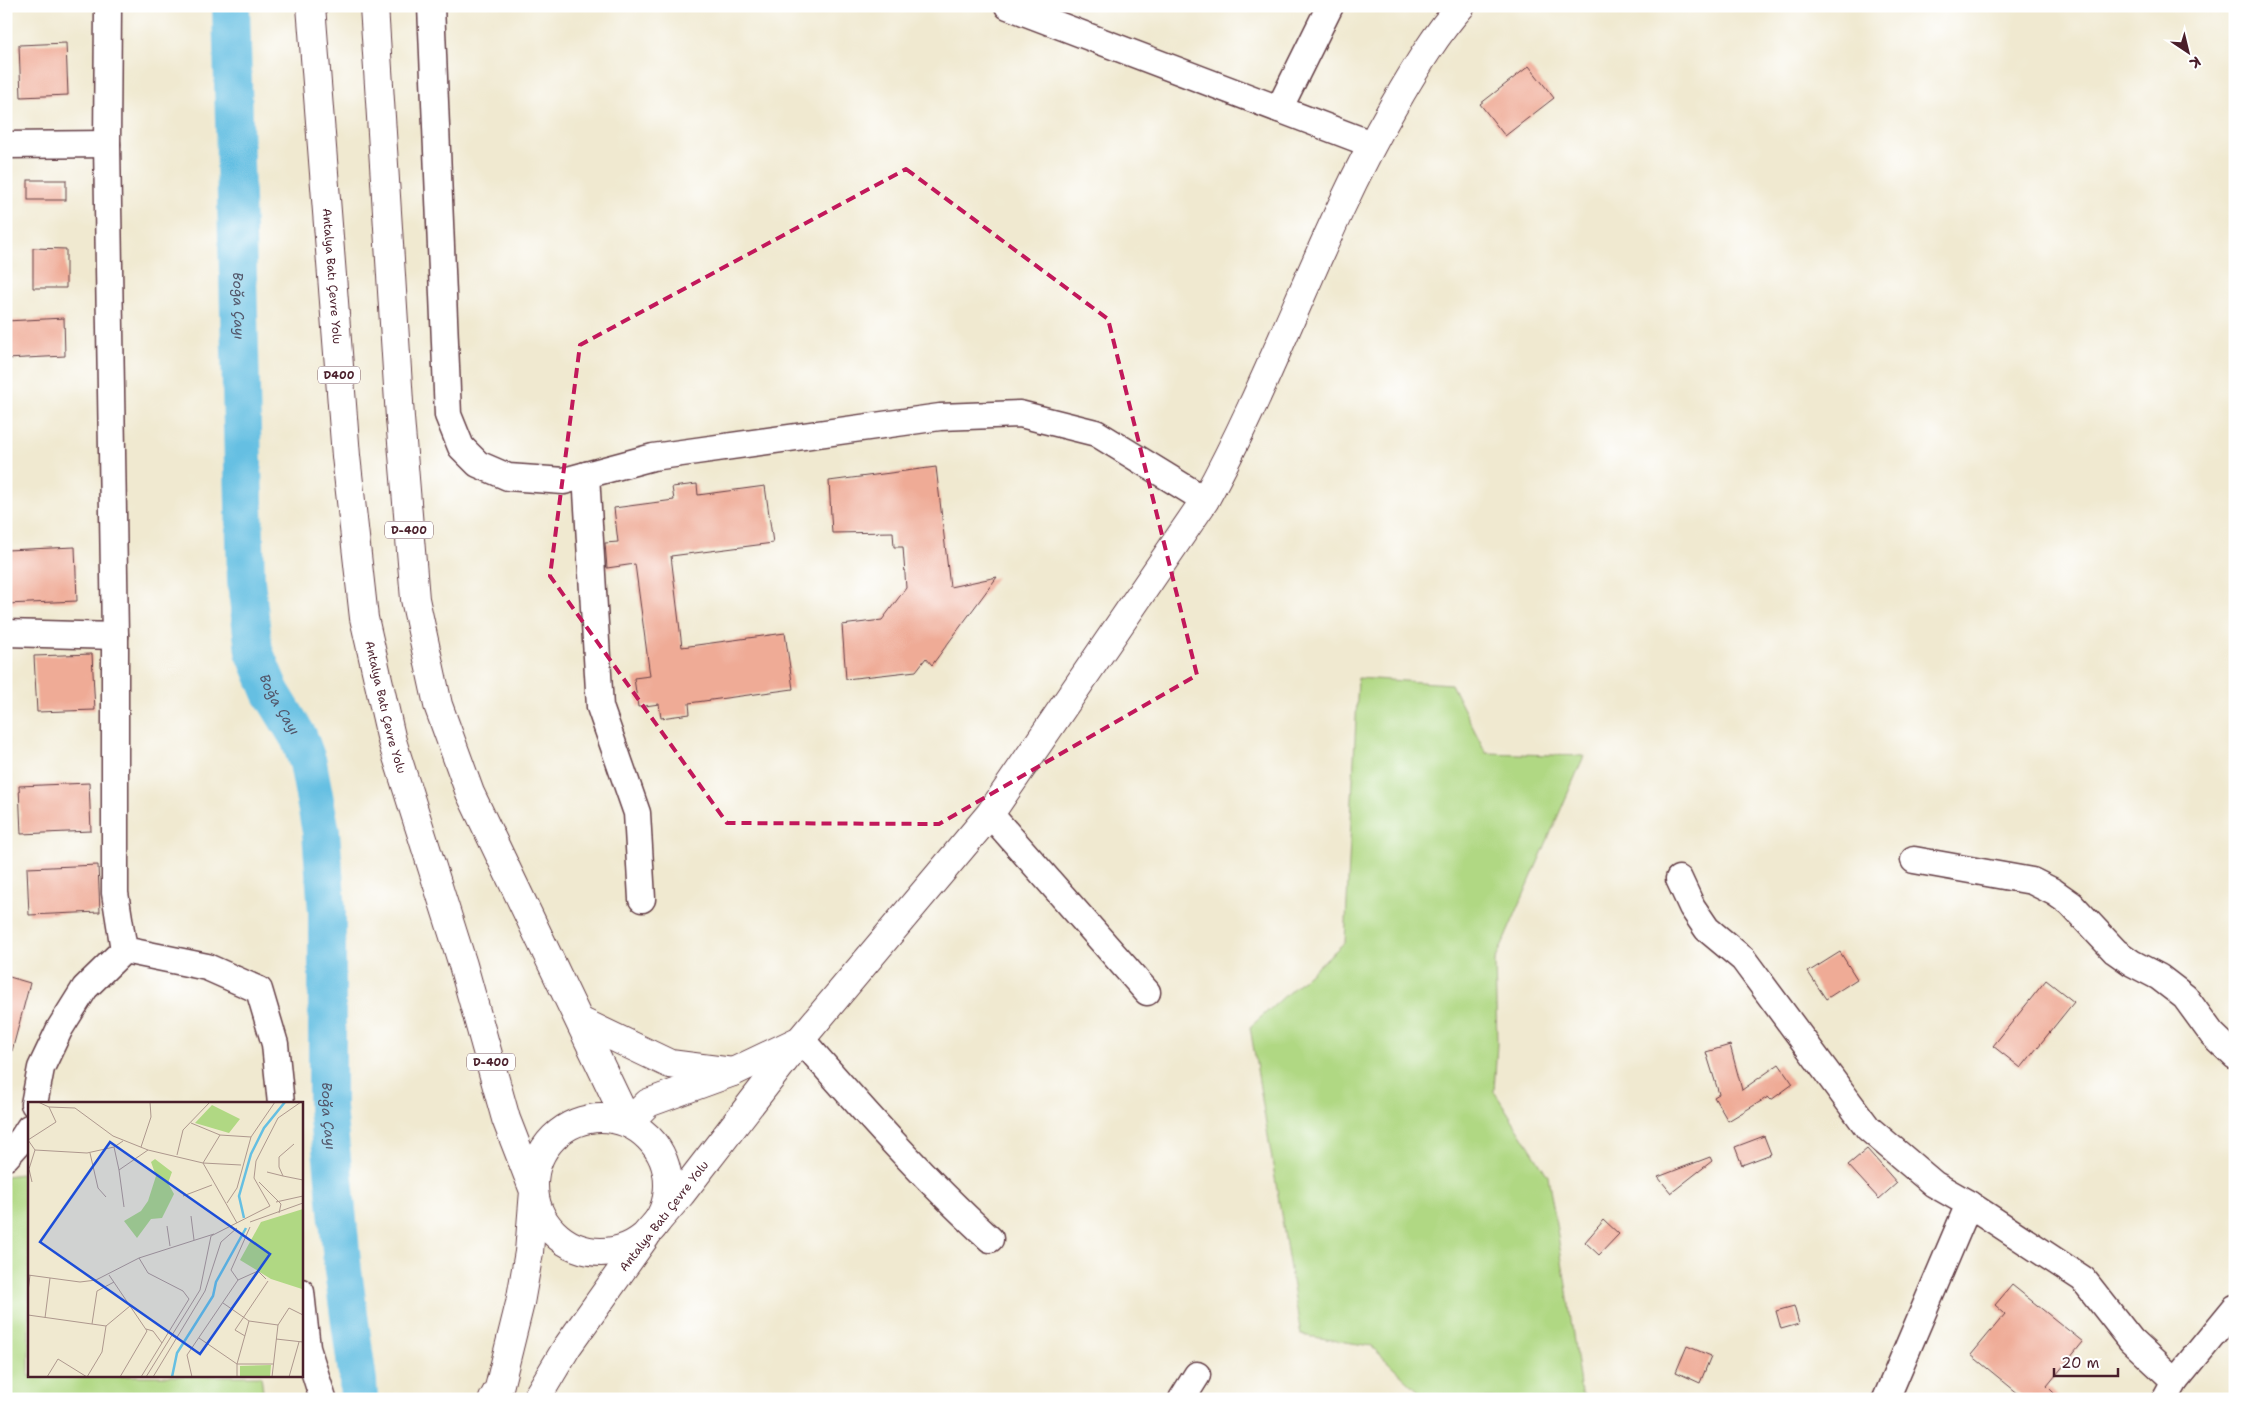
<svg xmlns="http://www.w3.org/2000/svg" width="2241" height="1405" font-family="'Shantell Sans',sans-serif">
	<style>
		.green { fill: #b0d883; stroke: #7d7c57 }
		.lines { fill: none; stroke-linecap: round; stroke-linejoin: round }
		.river { stroke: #65bfe2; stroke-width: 38 }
		.building { fill: #efab96 }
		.minor-casing { stroke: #633d44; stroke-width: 29 }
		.major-casing { stroke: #633d44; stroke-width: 30 }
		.highway-casing { stroke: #633d44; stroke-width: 30 }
		.minor { stroke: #fff; stroke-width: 26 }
		.major { stroke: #fff; stroke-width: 28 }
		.highway { stroke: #fff; stroke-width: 28 }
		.marked { fill: none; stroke: #c2185b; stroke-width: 4; stroke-dasharray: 10 6; stroke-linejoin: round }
		.labels { text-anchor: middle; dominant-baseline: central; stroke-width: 4; stroke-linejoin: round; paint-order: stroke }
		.shield { fill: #fff; stroke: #80626b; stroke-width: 1 }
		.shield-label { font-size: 11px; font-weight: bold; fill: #4a1f2b }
		.street-label { font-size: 12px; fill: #4a1f2b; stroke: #fff }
		.water-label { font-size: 14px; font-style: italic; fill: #53576b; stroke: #fff }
		.inset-river { fill: none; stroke: #65bfe2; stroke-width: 2.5 }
		.inset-road { fill: none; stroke: #ae988e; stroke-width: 1 }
		.view { fill: #1d4ed8; fill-opacity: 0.15; stroke: #1d4ed8; stroke-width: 2.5 }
		.inset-edge { fill: none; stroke: #4a1f2b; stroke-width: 2.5 }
	</style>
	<rect width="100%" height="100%" fill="#fff"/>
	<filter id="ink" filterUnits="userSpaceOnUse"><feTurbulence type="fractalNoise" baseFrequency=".02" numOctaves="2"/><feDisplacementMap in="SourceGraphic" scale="10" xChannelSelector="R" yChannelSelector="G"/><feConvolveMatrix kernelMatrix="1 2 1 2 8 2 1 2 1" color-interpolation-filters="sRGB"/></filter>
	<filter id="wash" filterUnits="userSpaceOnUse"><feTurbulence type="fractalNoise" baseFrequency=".0096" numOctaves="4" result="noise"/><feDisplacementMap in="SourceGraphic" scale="20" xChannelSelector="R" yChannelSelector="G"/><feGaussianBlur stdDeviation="1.12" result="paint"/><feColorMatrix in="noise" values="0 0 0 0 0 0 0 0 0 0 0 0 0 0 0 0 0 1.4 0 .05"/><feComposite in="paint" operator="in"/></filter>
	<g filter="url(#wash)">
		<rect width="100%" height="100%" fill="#f0e9d0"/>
		<!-- green -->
		<g class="green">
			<path d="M1358,678L1451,684L1486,753L1584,756L1495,961L1497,1044L1494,1091L1548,1176L1567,1291L1581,1393L1590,1399H1427L1371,1346L1301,1335L1250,1027L1345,942Z"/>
			<path d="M29,1173V1376H261L264,1399H6V1176Z"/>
		</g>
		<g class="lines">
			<!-- river -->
			<path class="river" id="s1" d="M231,6L246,581L254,651L271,692L299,738L308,763L321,832L327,912V1108L343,1271L358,1381L359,1399"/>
		</g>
		<g id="blocks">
			<!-- building -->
			<g class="building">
				<path d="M66,43L68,95L21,97L19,45Z"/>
				<path d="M1529,66L1554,98L1505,136L1480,104Z"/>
				<rect x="28" y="180" width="38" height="20"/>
				<path d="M33,248L66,249V288H33Z"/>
				<path d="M64,318L65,356L6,359V321Z"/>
				<path d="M936,467L950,587L997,577L932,665L926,658L916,671L846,679L842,625L882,620L906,588L903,547H894L893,532L832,533L829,481Z"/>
				<path d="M697,484L698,495L765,486L773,543L671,556L682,647L785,633L793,689L689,703L690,714L661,718L659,704L638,707L634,678L650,676L635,564L607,568L605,543L618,542L614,508L674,500L672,487Z"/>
				<path d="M75,547L77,601L6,604V550Z"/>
				<path d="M92,654L95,710L37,712L34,656Z"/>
				<path d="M89,783L91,831L21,834L19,786Z"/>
				<path d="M98,865L100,912L29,915L27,868Z"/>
				<path d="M1840,952L1857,979L1826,999L1808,972Z"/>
				<path d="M6,976L30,983L12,1051L6,1050Z"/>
				<path d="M2046,980L2074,1002L2021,1068L1993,1046Z"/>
				<path d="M1730,1045L1742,1090L1779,1064L1793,1084L1771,1100L1768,1097L1728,1121L1714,1097L1719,1094L1706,1052Z"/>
				<path d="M1764,1136L1771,1154L1742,1165L1735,1147Z"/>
				<path d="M1867,1149L1897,1183L1879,1199L1848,1165Z"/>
				<path d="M1710,1157L1712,1161L1671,1193L1658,1177Z"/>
				<path d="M1604,1220L1619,1234L1599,1255L1585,1242Z"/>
				<path d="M2012,1285L2083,1342L2047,1386L2060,1399H2025L1971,1355L2005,1314L1995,1305Z"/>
				<path d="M1794,1306L1799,1324L1781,1329L1776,1311Z"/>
				<path d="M1687,1346L1711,1356L1700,1383L1676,1372Z"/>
			</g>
		</g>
	</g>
	<g filter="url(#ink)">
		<use href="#blocks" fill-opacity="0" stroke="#633d44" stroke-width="1"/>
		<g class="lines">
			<!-- minor casing -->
			<g class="minor-casing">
				<g id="minor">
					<path d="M108,6L107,144L115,636V893L124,950L207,967L259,990L275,1044L281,1104"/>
					<path d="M431,6L448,415L461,447L478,464L508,477L564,481L653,457L940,417L1020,414L1096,433L1205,500"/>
					<path d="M1008,6L1371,144"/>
					<path d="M1279,109L1330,6"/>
					<path d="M6,145L107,144"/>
					<path d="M586,475L600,707L637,813L642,899"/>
					<path d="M6,633L115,636"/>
					<path d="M990,814L1147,992"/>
					<path d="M1914,860L2032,881L2054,892L2071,904L2115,951L2132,963L2159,977L2185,997L2212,1034L2235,1056"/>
					<path d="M1679,879L1692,907L1707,929L1743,959L1868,1128L1934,1184L1969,1204L1886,1399"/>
					<path d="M801,1039C862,1109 922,1177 990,1239"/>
					<path d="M34,1104L41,1068L60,1028L85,988L124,950"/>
					<path d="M6,1157L22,1139L29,1128"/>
					<path d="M1969,1204L2083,1279L2131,1340L2175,1381"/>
					<path d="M301,1292L307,1348L323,1399"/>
					<path d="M1182,1399L1197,1375"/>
					<path d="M2165,1399L2175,1381L2235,1308"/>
				</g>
			</g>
			<!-- major casing -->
			<g class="major-casing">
				<g id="major">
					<path d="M628,1123L648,1103L733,1072L796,1042"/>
					<path d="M648,1232L681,1194L801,1039L990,814L1205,500C1275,373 1320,233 1393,107C1413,73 1434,36 1461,6"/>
				</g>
			</g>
			<!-- highway casing -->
			<g class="highway-casing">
				<g id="highway">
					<path id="s2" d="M311,6L346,456L364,618L392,741L463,965L506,1119L534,1191L529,1252L520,1303L499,1388L493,1399"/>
					<path d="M374,6L400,418L415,599L438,705L470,793L628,1123"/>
					<path d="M580,1021L670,1064L733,1072"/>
					<circle cx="601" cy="1185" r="67"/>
					<path d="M536,1399L567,1347L646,1236"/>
				</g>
			</g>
			<!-- minor -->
			<use href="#minor" class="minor"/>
			<!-- major -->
			<use href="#major" class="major"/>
			<!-- highway -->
			<use href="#highway" class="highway"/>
		</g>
	</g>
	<!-- marked area -->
	<path class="marked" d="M906,169L1108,319L1197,675L939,824L727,823L550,576L580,345Z"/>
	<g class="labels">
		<!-- shield labels -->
		<g class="shield">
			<rect x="318" y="366.5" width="42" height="17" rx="4"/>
			<rect x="385" y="521.5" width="48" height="17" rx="4"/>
			<rect x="467" y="1053.5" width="48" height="17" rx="4"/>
		</g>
		<g class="shield-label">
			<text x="339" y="375">D400</text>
			<text x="409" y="530">D-400</text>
			<text x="491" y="1062">D-400</text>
		</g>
		<!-- street labels -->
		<g class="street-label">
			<text stroke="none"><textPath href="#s2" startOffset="271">Antalya Batı Çevre Yolu</textPath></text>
			<text stroke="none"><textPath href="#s2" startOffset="706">Antalya Batı Çevre Yolu</textPath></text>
			<text transform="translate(664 1216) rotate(-52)">Antalya Batı Çevre Yolu</text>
		</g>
		<!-- water labels -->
		<g class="water-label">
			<text stroke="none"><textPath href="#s1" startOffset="300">Boğa Çayı</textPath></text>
			<text stroke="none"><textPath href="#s1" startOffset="705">Boğa Çayı</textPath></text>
			<text stroke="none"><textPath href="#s1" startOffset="1125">Boğa Çayı</textPath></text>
		</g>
	</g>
	<!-- overview -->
	<g transform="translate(28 1102)">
		<rect width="275" height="275" fill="#f0e9d0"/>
		<path d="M184,3L212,17L201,31L167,21ZM127,57L144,70L140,81L146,92L134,116L123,117L109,136L96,119L113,109L120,99L128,74L123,60ZM275,107V194L274,187L243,177L212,158L233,120ZM243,263L242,275H212V264Z" fill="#b0d883"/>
		<path class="inset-river" d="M216,116L211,94L223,52L236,26L257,0M144,275L149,251L185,194L188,180L218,126"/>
		<path class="inset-road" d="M10,0L21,5L47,6L85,34L120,48L175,61L209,121M21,5L28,20L0,38L7,48L59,51L86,45L95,39M163,21L192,33L223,35M266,42L251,55V65L255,74L275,78M86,45L91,68M113,45L123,15L122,0M62,51L70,86L78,95M149,53L155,28L182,0M175,61L213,63M175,61L192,33M239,70L255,74M4,80L1,67L7,48M231,80L253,102L251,111M155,94L184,83M248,100L275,94M199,101L209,86L223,35L247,0M96,105L91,68L120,48M163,114L166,138M222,120L275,101M139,124L142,144M111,156L120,171L155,189L161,197L113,275M0,173L52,180L68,178L111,156L186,132M81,173L119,229L92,275M210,178L230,169L238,177M0,190L2,173M195,201L221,219L250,223M0,213L78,224M17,216L22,176M64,222L69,189L86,180M118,227L125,229L134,241M217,234L207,228L240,179M171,236L209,262H245M248,237L275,240M19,275L30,257L59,275M59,275L74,250L78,224L102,204M118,275L172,188L183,134L242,104L226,76L228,59L250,16L273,0M125,275L177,189L193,140L209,126M164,275L159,253L210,178L203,168L222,125M209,275V262L221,219M244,275L250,223L261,206L275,213M261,275L271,240"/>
		<path class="view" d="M82,40L242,152L172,252L12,140Z"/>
		<rect width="275" height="275" class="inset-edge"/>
	</g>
	<!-- margin -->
	<rect width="2241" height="1405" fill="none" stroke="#fff" stroke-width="25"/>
	<!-- north arrow -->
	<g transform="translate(2188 52) rotate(145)" stroke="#ffffff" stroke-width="4" paint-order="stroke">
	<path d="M0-4L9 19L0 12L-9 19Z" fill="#4a1f2b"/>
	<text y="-8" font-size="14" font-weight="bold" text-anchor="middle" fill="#4a1f2b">K</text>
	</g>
	<!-- scale -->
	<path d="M2054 1368v8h64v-8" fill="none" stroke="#4a1f2b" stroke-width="2.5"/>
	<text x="2061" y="1368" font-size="15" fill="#4a1f2b" stroke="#ffffff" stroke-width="4" paint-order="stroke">20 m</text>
</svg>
